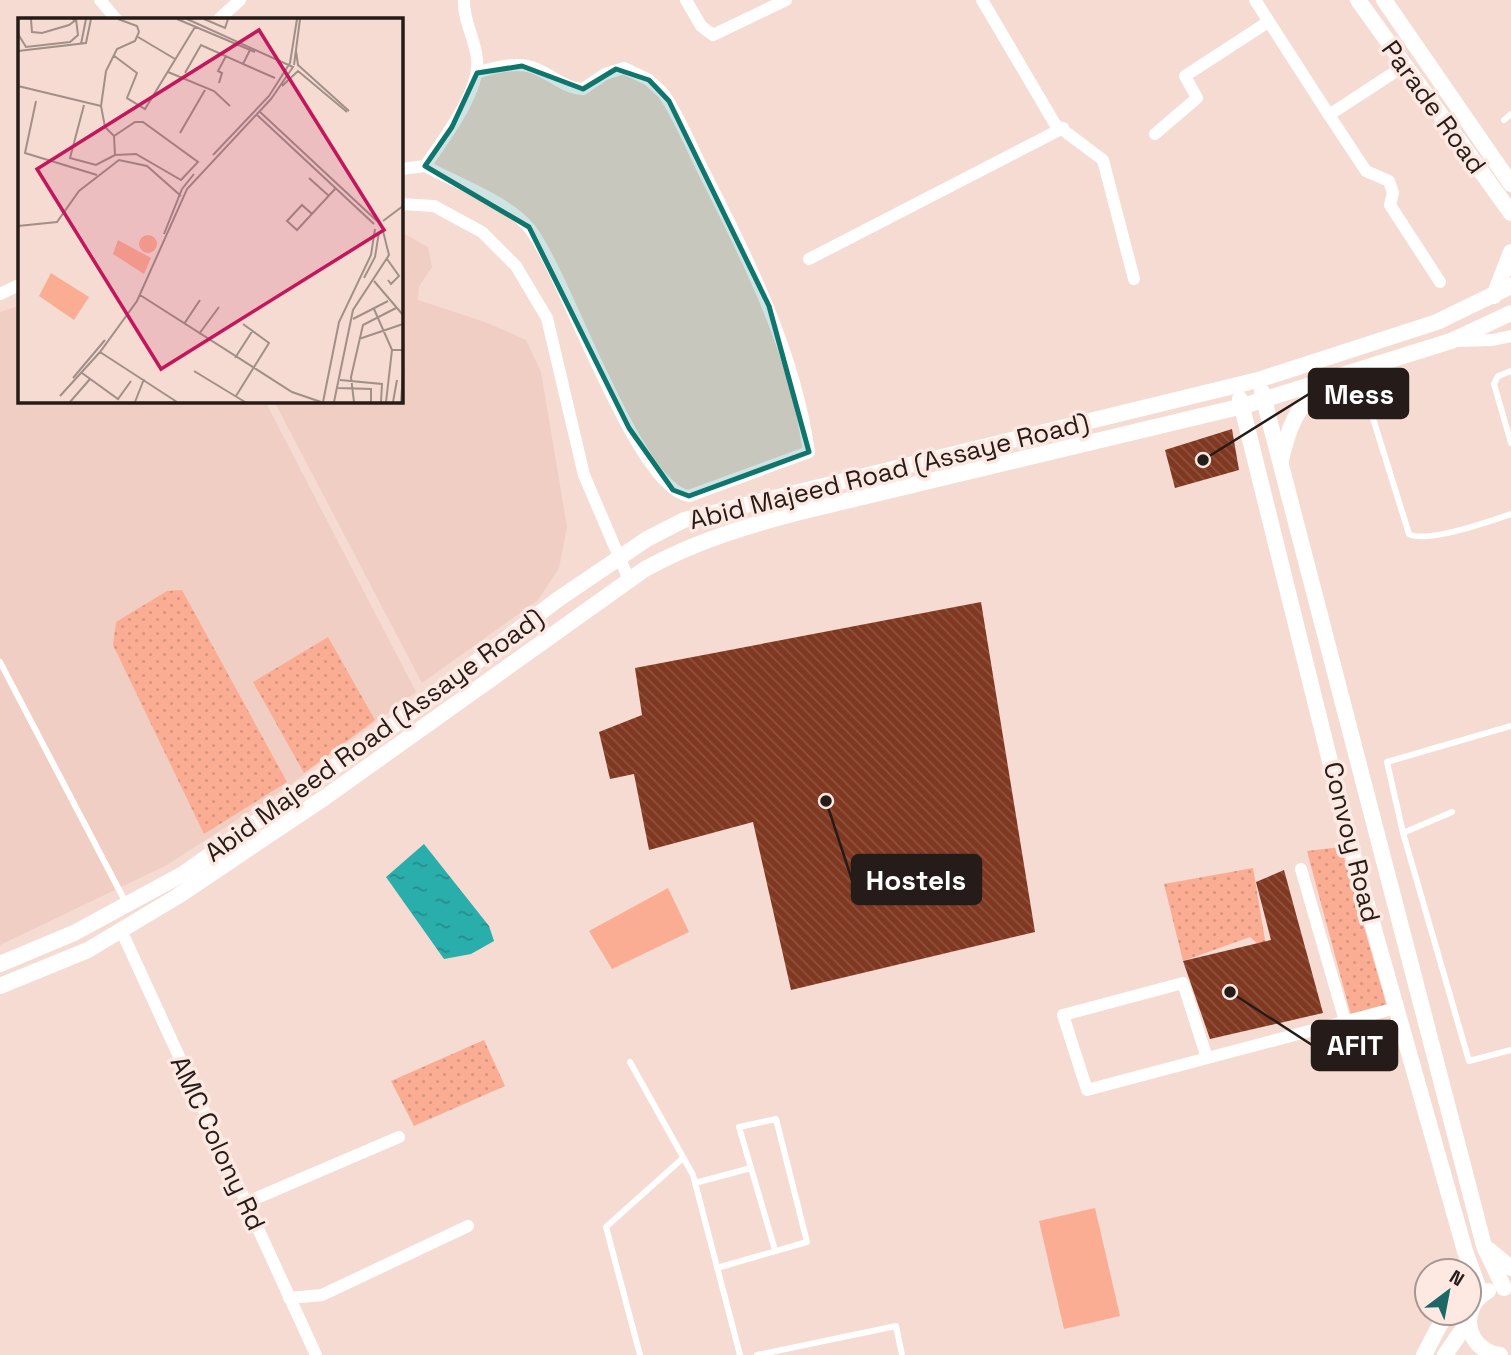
<svg xmlns="http://www.w3.org/2000/svg" width="1511" height="1355" font-family="'Space Grotesk',sans-serif">
	<style>
		.built { fill: #f0cec3 }
		.park { fill: url(#park-dots) }
		.pitch { fill: #fbad94 }
		.water { fill: url(#water-ripples) }
		.building { fill: url(#building-back-hatch) }
		.lines { fill: none; stroke-linecap: round; stroke-linejoin: round }
		.lane { stroke: #fff; stroke-width: 6 }
		.street { stroke: #fff; stroke-width: 12 }
		.secondary { stroke: #fff; stroke-width: 16 }
		.marked { fill: #0f766e; fill-opacity: 0.2; stroke: #0f766e; stroke-width: 5; stroke-linejoin: round }
		.labels { text-anchor: middle; dominant-baseline: central; stroke-width: 7; stroke-linejoin: round; paint-order: stroke }
		.street-label { font-size: 26px; fill: #251c19; stroke: #fee9e2 }
		.inset-road { fill: none; stroke: #a28f88; stroke-width: 2 }
		.view { fill: #c2185b; fill-opacity: 0.15; stroke: #c2185b; stroke-width: 3.5 }
		.inset-edge { fill: none; stroke: #251c19; stroke-width: 3.5 }
		.leader { fill: none; stroke: #251c19; stroke-width: 2.5 }
		.callout-dot { fill: #251c19; stroke: #fee9e2; stroke-width: 2.5 }
		.callout { fill: #251c19; stroke: #251c19; stroke-width: 2.5 }
		.callout-label { font-size: 28px; text-anchor: middle; font-weight: bold; fill: #fff }
	</style>
	<defs>
		<pattern id="park-dots" width="8" height="8" patternUnits="userSpaceOnUse" patternTransform="scale(1.75)"><rect width="8" height="8" fill="#fbad94"/><path d="M2 2h.1M6 6h.1" fill="none" stroke="#d7947f" stroke-width="1.8" stroke-linecap="round"/></pattern>
		<pattern id="water-ripples" width="26" height="14" patternUnits="userSpaceOnUse" patternTransform="scale(1.75)"><rect width="26" height="14" fill="#2aaeab"/><path d="M2 4q2-2 4 0t4 0M15 11q2-2 4 0t4 0" fill="none" stroke="#248d8a"/></pattern>
		<pattern id="building-back-hatch" width="6" height="6" patternUnits="userSpaceOnUse" patternTransform="scale(1.75)"><rect width="6" height="6" fill="#813820"/><path d="M-1 5l2 2M0 0l6 6M5-1l2 2" fill="none" stroke="#8d523f"/></pattern>
	</defs>
	<rect width="100%" height="100%" fill="#f5dbd2"/>
	<!-- built -->
	<g class="built">
		<path d="M401,232L428,247L432,267L419,286L418,300L482,321L526,340L541,372L567,527L559,568L538,600L422,683L274,401H401Z"/>
		<path d="M19,306V401H265L416,692L287,787L167,865L0,945V312Z"/>
	</g>
	<!-- park -->
	<g class="park">
		<path d="M182,590L287,782L204,834L113,645L116,622L167,591Z"/>
		<path d="M328,637L375,720L304,773L253,682Z"/>
		<path d="M1341,847L1387,1007L1352,1019L1307,851Z"/>
		<path d="M1253,868L1267,952L1250,937L1183,961L1164,884Z"/>
		<path d="M484,1040L505,1086L414,1126L391,1081Z"/>
	</g>
	<!-- pitch -->
	<g class="pitch">
		<path d="M668,888L689,932L612,969L589,931Z"/>
		<path d="M1095,1208L1120,1316L1064,1329L1039,1221Z"/>
	</g>
	<!-- water -->
	<path class="water" d="M424,844L489,926L494,941L471,954L444,959L386,877Z"/>
	<!-- building -->
	<g class="building">
		<path d="M1232,429L1239,470L1175,488L1165,450Z"/>
		<path d="M981,602L1035,932L791,990L753,822L649,850L634,774L610,779L599,732L642,715L635,668Z"/>
		<path d="M1284,870L1323,1013L1210,1039L1183,961L1271,940L1256,882Z"/>
	</g>
	<g class="lines">
		<!-- lane -->
		<g class="lane">
			<path d="M1504,120L1511,114"/>
			<path d="M1511,371L1498,376L1494,384L1511,443"/>
			<path d="M1371,412L1409,534C1426,544 1491,521 1511,514"/>
			<path d="M0,662L126,903"/>
			<path d="M1452,812L1403,833L1469,1061L1511,1050"/>
			<path d="M1403,833L1387,762L1511,726"/>
			<path d="M630,1062L693,1175L740,1355"/>
			<path d="M751,1168L775,1250"/>
			<path d="M695,1183L751,1168L739,1127L776,1119L807,1242L717,1268"/>
			<path d="M640,1355L606,1227L683,1158"/>
			<path d="M757,1355L896,1326L902,1355"/>
		</g>
		<!-- street -->
		<g class="street">
			<path d="M100,0L116,19"/>
			<path d="M464,0C463,21 475,38 477,59C481,90 443,140 425,166C456,183 509,202 530,229C566,275 636,490 689,496L809,452C795,353 750,262 705,174C691,147 680,117 663,93L649,80L624,68L605,74L583,89C563,88 550,73 532,67C515,62 494,67 477,73"/>
			<path d="M686,0L701,26L713,35L786,0"/>
			<path d="M982,0L1055,124L1103,160L1134,279"/>
			<path d="M1255,0L1329,115L1404,66"/>
			<path d="M219,19L240,0"/>
			<path d="M1329,115L1366,171L1389,181L1393,193L1390,205L1440,282"/>
			<path d="M1155,134L1197,98L1185,76L1268,22"/>
			<path d="M401,169L425,166"/>
			<path d="M401,204L434,206L482,232L516,266L547,318L584,475L629,580"/>
			<path d="M809,259L1063,128"/>
			<path d="M0,294L19,285"/>
			<path d="M1456,341L1492,340L1511,336"/>
			<path d="M1301,869L1345,1021"/>
			<path d="M121,930L316,1355"/>
			<path d="M1207,1058L1183,983L1063,1015L1087,1090L1396,1008"/>
			<path d="M245,1203L399,1137"/>
			<path d="M289,1298L322,1295L468,1226"/>
		</g>
		<!-- secondary -->
		<g class="secondary">
			<path d="M1358,0L1511,213"/>
			<path d="M1384,0L1511,184"/>
			<path d="M1494,296L1511,252"/>
			<path d="M1262,392L1484,1246L1504,1288"/>
			<path d="M1240,399L1355,862L1465,1251L1481,1295"/>
			<path d="M1281,460C1288,429 1297,404 1324,385"/>
			<path d="M0,964L74,933L183,874L398,722L557,600L647,539L684,520L1258,380L1437,322L1511,286"/>
			<path d="M0,986L88,950L178,896L324,798L645,569C696,541 749,525 804,511L1243,406L1451,341L1511,313"/>
			<path d="M1489,1250L1511,1268"/>
			<path d="M1488,1291C1458,1307 1465,1350 1500,1355"/>
			<path d="M1424,1355L1446,1313"/>
			<path d="M1445,1355L1469,1320"/>
		</g>
	</g>
	<!-- marked area -->
	<path class="marked" d="M522,66L583,89L616,69L649,80L669,101L769,306L809,452L689,496L673,490L629,428L529,227L425,166L452,127L477,73Z"/>
	<g class="labels">
		<!-- street labels -->
		<g class="street-label">
			<text transform="translate(1434 107) rotate(54)">Parade Road</text>
			<text transform="translate(889 471) rotate(-14)">Abid Majeed Road (Assaye Road)</text>
			<text transform="translate(374 735) rotate(-36)">Abid Majeed Road (Assaye Road)</text>
			<text transform="translate(1352 842) rotate(76)">Convoy Road</text>
			<text transform="translate(218 1143) rotate(65)">AMC Colony Rd</text>
		</g>
	</g>
	<!-- overview -->
	<g transform="translate(18 18)">
		<rect width="385" height="385" fill="#f5dbd2"/>
		<path d="M121 226a9 9 0 1 1 18 0a9 9 0 1 1-18 0ZM100,222L133,240L126,256L95,236ZM33,255L71,279L56,302L21,278Z" fill="#fbad94"/>
		<path class="inset-road" d="M13,1L14,14L24,15L51,7L58,2L54,1M159,1L237,34M186,1L207,10L210,1M0,16L8,29L52,24L60,17L58,1M120,19L157,41M63,26L68,1M0,33L68,25L73,1M278,33L280,47L331,93M95,37L119,55L109,80L127,91L177,9M272,45L279,1M225,46L257,60M276,47L282,1M150,54L196,73L212,88M167,55L183,27L225,46L232,32M201,65L204,55L200,53L208,38M0,68L83,88M264,68L280,53L329,94M18,83L7,135L79,157M66,87L52,140L78,147L97,137M241,93L359,203M238,96L356,206M162,115L187,72M96,118L97,137L118,136L163,162L180,144L125,104H117L96,118L87,109L83,88L88,53L99,31L117,23L121,14L119,8L100,1M195,137L251,78L272,45M291,160L311,178M294,196L284,187L269,203L279,212L317,171M365,203L385,188M0,208L39,204L61,173L101,142L129,148L163,178M146,216L164,171L176,156M369,241L381,258L373,266L370,262M346,260L357,239L361,214M356,263L385,297M122,277L274,374L303,384M356,291L374,332H385M335,301L370,283M166,306L182,282M181,316L201,289M341,321L385,306M82,334L159,384M217,340L235,312M176,353L227,384M64,355L100,381L113,363M55,360L87,322M322,362L364,366L363,384M320,370L353,371V384M42,378L82,334L119,283L169,171L253,81L275,49L169,1M218,378L251,325L225,306M52,384L72,361M117,384L126,361M305,384L321,304L353,237L357,211M316,384L335,292L371,237L365,213M336,384L333,359L345,307L378,290M368,384L374,332M375,384L379,362M383,384L385,354"/>
		<path class="view" d="M241,12L366,212L143,351L19,151Z"/>
		<rect width="385" height="385" class="inset-edge"/>
	</g>
	<!-- callouts -->
	<path class="leader" d="M1203 460L1309 394M826 801L852 880M1230 992L1312 1045"/>
	<g class="callout-dot">
		<circle cx="1203" cy="460" r="7"/>
		<circle cx="826" cy="801" r="7"/>
		<circle cx="1230" cy="992" r="7"/>
	</g>
	<g class="callout">
		<rect x="1309" y="369" width="99" height="49" rx="7"/>
		<rect x="852" y="855" width="129" height="49" rx="7"/>
		<rect x="1312" y="1021" width="85" height="49" rx="7"/>
	</g>
	<g class="callout-label">
		<text x="1359" y="404">Mess</text>
		<text x="916" y="890">Hostels</text>
		<text x="1355" y="1055">AFIT</text>
	</g>
	<!-- north arrow -->
	<g transform="translate(1448 1292) rotate(32)"><circle r="33" fill="#fee9e2" stroke="#a79792" stroke-width="2"/>
	<path d="M0-5L12 26L0 18L-12 26Z" fill="#1b6867"/>
	<text y="-10" font-size="19" font-weight="bold" text-anchor="middle" fill="#251c19">N</text>
	</g>
</svg>
